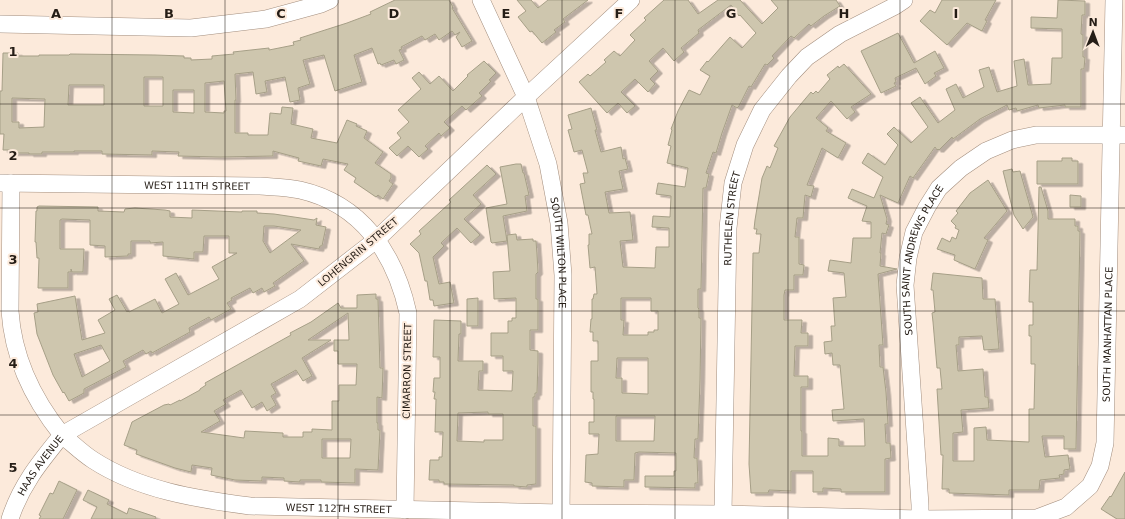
<svg xmlns="http://www.w3.org/2000/svg" width="1125" height="519" font-family="'DejaVu Sans',sans-serif">
	<style>
		.building { fill: #cec6ae; stroke: #a69f87; fill-rule: evenodd; filter: url(#shadow) }
		.lines { fill: none; stroke-linecap: round; stroke-linejoin: round }
		.minor-casing { stroke: #a38e7e; stroke-width: 18 }
		.minor { stroke: #fff; stroke-width: 17 }
		.grid { fill: none; stroke: #251d16; stroke-width: 1; stroke-opacity: 0.55 }
		.labels { text-anchor: middle; dominant-baseline: central; stroke-width: 4; stroke-linejoin: round; paint-order: stroke }
		.street-label { font-size: 10px; fill: #251d16; stroke: #fceadb }
		.grid-label { font-size: 13px; text-anchor: middle; font-weight: bold; fill: #251d16; stroke: #fceadb; stroke-width: 4; stroke-linejoin: round; paint-order: stroke }
	</style>
	<defs>
		<filter id="shadow"><feDropShadow dx="4.5" dy="2.5" stdDeviation="0" flood-color="#0004"/></filter>
	</defs>
	<rect width="100%" height="100%" fill="#fceadb"/>
	<!-- building -->
	<g class="building">
		<path d="M395,0H449L453,7L452,8L472,41L462,47L456,37L460,32L455,35L452,31L439,40L435,34L425,40L422,36L401,47L402,49L399,50L404,60L396,64L394,60L381,65L380,63L378,64L372,48L354,55L362,82L335,91L324,55L303,60L310,84L298,88L300,100L290,102L285,77L265,81L267,92L256,94L253,72L235,74L236,100H235V133H248V135H268L270,113L281,114L282,107L293,108L291,124L313,129L311,138L337,143L347,120L357,124L356,126L367,131L364,138L383,152L375,163L391,174V178L389,181L393,184L383,199L378,195L376,197L354,182L356,178L344,170L348,164L323,159L321,166L298,161L299,158L273,151V156L220,157L178,156L179,152L152,151V155L102,154V151H74V152H42V154H29V153H10V150H3L4,134H0V91H2L3,53H18V56H39V55H69L70,54L155,55L184,56V58H191V60L212,59V56L234,54L233,52L269,48V50L294,45L293,42L301,40L300,38L347,23L371,14L370,12ZM144,77H163V106H144ZM224,81L226,111H224V113L205,112V83ZM69,85H104V105H68ZM173,90H194V113L173,112ZM12,98L45,99L44,127L19,128V122H12Z"/>
		<path d="M517,0H531L538,8L548,0H588L563,19L565,22L554,30L556,32L542,43L532,31L530,32L518,17L526,11Z"/>
		<path d="M664,0H688L698,14L718,0H740L762,24L778,8L771,0H836L840,6L824,16L811,26L809,24L794,38L791,36L772,56L774,58L767,65L765,64L751,87L749,86L739,106L737,108L732,105L722,133L716,153L713,152L706,173L709,174L706,188H703L701,289H698V308L699,309V318H701L700,381L698,439H695L694,458H697L698,483H695V488L645,487V476H674V471H676V453L639,452L635,453L634,480H624V487L592,486V483L585,482L586,455L598,454L599,434H589V422H594V399H593V392H591V361H598V341H593V332H590L591,319H592V299H593L594,294H597L595,267L590,268L588,245H589V234H592L588,215H586L580,184L585,183L583,173H588L582,150L574,152L568,130L572,129L568,115L591,108L597,130H595L601,152L621,147L623,159L625,158L628,169L619,171L623,189L605,192L609,213L630,212L633,240L620,241L623,267L655,268L656,247H669V228L652,227L653,216L670,217L671,196L656,194L658,183L685,187L688,168L667,163L671,146L668,145L672,130L671,129L678,111L689,90L700,95L710,76L700,70L707,61L708,62L730,37L742,48L756,33L740,15L739,16L731,5L698,30L699,33L681,48L684,52L674,61L663,48L649,61L658,71L650,79L655,84L648,92L635,79L621,92L635,106L627,113L618,103L607,113L579,82L588,74L590,76L606,62L604,60L614,51L620,56L635,40L630,35L646,20L644,18ZM621,298H651V311H658V330H654V332H648V335H623L624,320H621ZM617,358H648V394L622,393V378H616ZM616,416H655L654,441H616Z"/>
		<path d="M942,0H996L985,20L987,21L982,31L967,23L947,45L920,21L930,10L935,13Z"/>
		<path d="M1058,0L1085,1V15H1082L1081,34L1083,35V57H1085L1084,69H1081V107H1065V105L1039,108L1038,105L1017,111L1016,108L1009,110L1007,105L980,119L953,139L952,137L939,150L938,149L937,150L935,147L913,178L910,176L898,203L880,195L887,219L886,224L889,225L886,234L882,233L880,253H881L880,266L897,269L878,274L883,345H879L880,367H883L886,392L888,424H885L886,443H890L891,458L885,459V492H841V489L823,488V492H813V471H791V491L769,490L768,493H751L749,464L753,253H759L761,234H756L757,229H754L755,220L762,178L767,166L770,168L778,148L774,146L790,117L811,92L813,94L816,91L818,93L830,79L827,75L838,66L839,68L844,64L871,94L851,107L855,112L847,119L831,101L816,118L828,128L826,131L846,143L838,158L822,148L807,185L814,186L811,197L805,195L803,218H797L795,237H799V264L804,265L803,275H794V290H785L784,295V320H802L801,333H808V346H795L794,376H808V387H801V431H802V456H828V438L839,439V446H865L864,419L833,421L832,410L844,409L840,365H833L832,353L825,354L824,342L832,341L831,326H835L833,298L846,297L844,273L828,271L830,260L851,263L853,238H871V222L862,221L867,206L848,198L852,189L874,198L883,177L862,163L868,153L885,165L898,145L887,134L894,127L911,143L928,127L911,103L920,97L938,123L955,110L946,89L956,84L963,98L984,87L979,70L989,67L997,92L1017,86L1014,61L1024,59L1028,85L1051,84L1052,58H1062V29L1031,28V17L1057,18Z"/>
		<path d="M898,33L914,63L935,51L944,68L934,73L936,76L925,84L916,68L895,78L896,82L894,83L896,86L881,93L861,51Z"/>
		<path d="M484,61L496,73L489,80L491,81L479,93L482,96L466,110L462,106L444,122L450,128L441,136L439,133L425,146L428,149L419,157L408,146L397,156L389,148L401,138L397,133L409,122L398,110L421,89L412,78L419,72L430,84L439,76L453,91L468,76L467,75Z"/>
		<path d="M1062,158H1072V161H1078V184H1037V161H1062Z"/>
		<path d="M516,164H521L523,173H524L529,195L525,196L527,211L503,216L507,241L492,243L491,242L486,208L507,204L500,167Z"/>
		<path d="M487,165L496,174L473,195L481,204L464,219L480,235L471,243L457,228L441,243L444,246L433,257L439,284L450,282L454,303L434,306L433,300H430L427,281H425L419,253L410,244L421,234L419,231L451,202L449,200Z"/>
		<path d="M1012,169L1013,172L1020,171L1033,217L1023,229L1014,215L1003,171Z"/>
		<path d="M988,180L1007,211L984,238L988,240L975,269L954,260L955,255L937,249L942,238L950,242L952,237L956,239L959,230L955,228L956,226L951,221L958,213L956,211L970,193Z"/>
		<path d="M1039,187H1041L1048,211V219H1075V226H1078V231H1080L1076,449H1064V436H1042L1045,457L1068,455L1070,469L1064,470V474L1059,475L1060,478L1040,480L1039,490H1009V495L949,493V489H942L943,455H941L937,389H942L940,368H937L933,322L932,313L935,312L933,290H931L933,273L982,278L983,299H995L999,349L984,350L982,336L959,337V345H956L958,371L983,369L985,397H988L989,408L961,410L963,432L953,433V461H974V428L986,427L987,440L1029,442V409H1034L1035,364H1031V336H1029V325H1033V302H1029L1030,270H1037Z"/>
		<path d="M1070,195L1081,196V207H1070Z"/>
		<path d="M39,206L98,207V211L124,212L125,209L135,208L165,210L170,211V217L192,218V210L242,212V211H257V213L274,214L314,220L317,218L316,225L326,227L322,246H320L319,249L291,244L304,261L273,283L275,286L264,292L262,288L253,293L250,288L231,298L232,300L227,303L231,309L211,320L209,317L189,328L190,332L152,353L151,351L146,354L143,350L123,361L126,367L84,389V393L69,401L64,392L63,393L53,375L37,334L34,313L38,312L37,304L75,296L82,340L105,333L98,320L115,310L109,299L117,295L127,312L128,311L129,312L155,299L162,313L179,304L165,279L176,273L188,295L192,293L219,279L212,267L237,253H229V236H204L203,252H194V259L163,256V242L150,243V241H131V254H128V256L105,257V246L90,245V220L62,219L60,220V249H84L83,272H72L71,269V272H68V288H38L39,258H37L36,242H35L36,211H37V207ZM264,226H274L301,230L270,253L263,241ZM101,345L110,361L82,377L74,354Z"/>
		<path d="M516,234L517,240L533,239V241H536L537,254L538,272L536,274V299H538V330H530V350L538,351V361L537,393H535V397H533V426H536V484L527,485V487L514,486V485L444,484V482H439V480H429L430,460H439V457H442L443,432H435L436,399H434L435,392H433L434,378H440V357H433L434,320L461,321V334H459L458,361H483V371H479L478,390L512,391L513,371H503V356H491V333H508V321H512V318H516V298L494,299L493,272L510,271L507,235ZM488,412V414H503V440H484V442L457,441L458,413Z"/>
		<path d="M376,294V299H378L380,368H383L382,398L377,397V423H378V430H380L378,470L355,469V483L321,482V480H300V482L284,481V478L262,477V481L235,480L211,475L212,468L192,465L191,472L175,468L136,454L137,450L124,445L132,422L164,405L169,404L170,405L180,400V401L200,390V389L206,385L205,383L291,335L290,333L311,322L338,303L341,308H357V295ZM348,313L349,340H334V351H338V364H357L356,385H339V401H332V430L312,429V432H303V437H283V433L245,431L244,438L201,432L220,421L214,411L226,404L223,400L241,390L252,408L262,402L267,411L276,405L271,396L276,393L271,384L296,370L303,381L312,376L302,358L331,340H308ZM322,439H351L350,458H322Z"/>
		<path d="M478,298V326H467V299Z"/>
		<path d="M1125,472V519H1117L1101,509L1110,496L1111,497Z"/>
		<path d="M59,481L77,490L63,519H39L41,516L39,515L50,493L53,494Z"/>
		<path d="M88,490L109,500L107,504L127,514L129,508L156,517L155,519H91L97,507L83,500Z"/>
	</g>
	<g class="lines">
		<!-- minor casing -->
		<g class="minor-casing">
			<g id="minor">
				<path id="s1" d="M481,0L526,97L548,164L559,223L563,275L561,519"/>
				<path id="s2" d="M631,0L526,97L376,240L300,299L62,435C72,443 82,453 93,460C139,490 196,499 250,506L561,513L723,514L920,519L1037,518L1066,507L1090,486L1100,466L1105,443L1114,0"/>
				<path d="M0,24L191,28L266,19L321,4L330,0"/>
				<path id="s3" d="M0,183L260,186C273,187 287,187 300,190C362,204 395,254 408,313L405,510"/>
				<path id="s4" d="M723,514L728,228L733,183L745,145L762,110L789,76L807,57L840,34L895,6L904,0"/>
				<path id="s5" d="M10,519C21,485 40,462 62,435C33,399 13,357 10,311L11,183"/>
				<path id="s6" d="M920,519V505L905,285L908,258L914,232L927,207L939,188L961,168L986,151L1012,140L1036,135H1125"/>
			</g>
		</g>
		<!-- minor -->
		<use href="#minor" class="minor"/>
	</g>
	<!-- grid -->
	<path class="grid" d="M112,0V519M225,0V519M338,0V519M450,0V519M562,0V519M675,0V519M788,0V519M900,0V519M1012,0V519M0,104H1125M0,208H1125M0,311H1125M0,415H1125"/>
	<g class="labels">
		<!-- street labels -->
		<g class="street-label">
			<text stroke="none"><textPath href="#s3" startOffset="197">WEST 111TH STREET</textPath></text>
			<text stroke="none"><textPath href="#s4" startOffset="296">RUTHELEN STREET</textPath></text>
			<text transform="translate(358 252) rotate(-40)">LOHENGRIN STREET</text>
			<text stroke="none"><textPath href="#s1" startOffset="267">SOUTH WILTON PLACE</textPath></text>
			<text stroke="none"><textPath href="#s6" startOffset="263">SOUTH SAINT ANDREWS PLACE</textPath></text>
			<text stroke="none"><textPath href="#s2" startOffset="1930">SOUTH MANHATTAN PLACE</textPath></text>
			<text transform="translate(407 371) rotate(-89)">CIMARRON STREET</text>
			<text stroke="none"><textPath href="#s5" startOffset="62">HAAS AVENUE</textPath></text>
			<text stroke="none"><textPath href="#s2" startOffset="1014">WEST 112TH STREET</textPath></text>
		</g>
	</g>
	<g class="grid-label">
		<text x="56" y="18">A</text>
		<text x="169" y="18">B</text>
		<text x="281" y="18">C</text>
		<text x="394" y="18">D</text>
		<text x="506" y="18">E</text>
		<text x="619" y="18">F</text>
		<text x="731" y="18">G</text>
		<text x="844" y="18">H</text>
		<text x="956" y="18">I</text>
		<text x="13" y="56">1</text>
		<text x="13" y="160">2</text>
		<text x="13" y="264">3</text>
		<text x="13" y="368">4</text>
		<text x="13" y="472">5</text>
	</g>
	<!-- north arrow -->
	<g transform="translate(1093 32) rotate(1)" stroke="#fceadb" stroke-width="3" paint-order="stroke">
	<path d="M0-3L7 15L0 10L-7 15Z" fill="#251d16"/>
	<text y="-6" font-size="11" font-weight="bold" text-anchor="middle" fill="#251d16">N</text>
	</g>
</svg>
